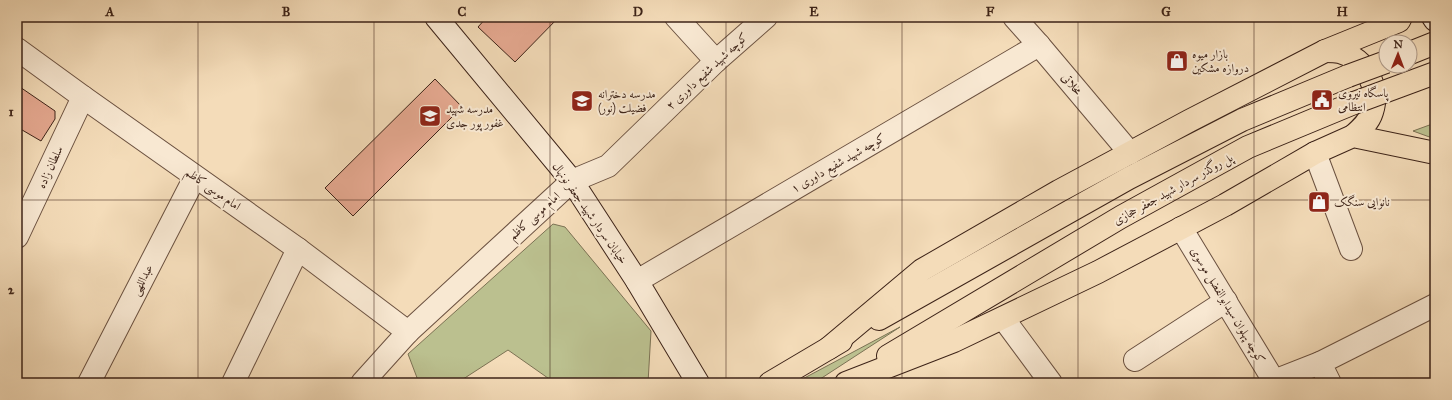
<svg xmlns="http://www.w3.org/2000/svg" width="1452" height="400" font-family="'IM FELL Great Primer',Amiri,serif">
	<style>
		.green { fill: #bbc08f; stroke: #7c7254 }
		.building { fill: #e6a991; stroke: #3d2318 }
		.lines { fill: none; stroke-linecap: round; stroke-linejoin: round }
		.street-casing { stroke: #6b5140; stroke-width: 24 }
		.secondary-casing { stroke: #3d2318; stroke-width: 24 }
		.primary-casing { stroke: #3d2318; stroke-width: 24 }
		.street { stroke: #f8e8d2; stroke-width: 22 }
		.secondary { stroke: #f8e8d2; stroke-width: 22 }
		.primary { stroke: #f4dcb9; stroke-width: 22 }
		.primary-bridge-casing { stroke: #3d2318; stroke-width: 24; stroke-linecap: butt }
		.primary-bridge { stroke: #f4dcb9; stroke-width: 22 }
		.grid { fill: none; stroke: #3d2318; stroke-width: 1; stroke-opacity: 0.55 }
		.labels { text-anchor: middle; dominant-baseline: central; stroke-width: 4; stroke-linejoin: round; paint-order: stroke }
		.poi-label { font-size: 12px; fill: #3d2318; stroke: #f8e8d2; text-anchor: start }
		.street-label { font-size: 12px; fill: #3d2318; stroke: #f8e8d2 }
		.neatline { fill: none; stroke: #3d2318; stroke-width: 1.5 }
		.grid-label { font-size: 13px; text-anchor: middle; font-weight: bold; fill: #3d2318 }
	</style>
	<rect width="100%" height="100%" fill="#f4dcb9"/>
	<filter id="stains"><feTurbulence type="fractalNoise" baseFrequency=".005" numOctaves="4"/><feColorMatrix values="0 0 0 0 .2 0 0 0 0 .09 0 0 0 0 .02 0 0 0 .5 -.17"/></filter>
	<radialGradient id="worn" r=".72"><stop offset=".6" stop-color="#630" stop-opacity="0"/><stop offset="1" stop-color="#630" stop-opacity=".3"/></radialGradient>
	<!-- green -->
	<g class="green">
		<path d="M1435,123V139L1413,131Z"/>
		<path d="M553,224L565,227L651,331L648,383H555L508,350L457,383H419L408,354Z"/>
		<path d="M900,327L814,383H795Z"/>
	</g>
	<!-- building -->
	<g class="building">
		<path d="M487,17H559L515,62L478,27Z"/>
		<path d="M435,79L462,107L353,216L325,188Z"/>
		<path d="M17,85L55,111V119L41,141L17,127Z"/>
	</g>
	<g class="lines">
		<!-- street casing -->
		<g class="street-casing">
			<g id="street">
				<path d="M676,17L716,61"/>
				<path d="M1014,17L1039,45L1130,153"/>
				<path d="M17,49L83,97L298,249L408,332"/>
				<path d="M1315,153L1351,249"/>
				<path d="M1181,228L1274,381L1320,363"/>
				<path d="M17,237L83,97"/>
				<path d="M637,281L1039,45"/>
				<path d="M1003,318L1051,383"/>
				<path d="M1135,360L1226,301"/>
				<path d="M89,383L195,177"/>
				<path d="M233,383L298,249"/>
				<path d="M362,383L408,332L572,181L608,166L716,61L766,17"/>
				<path d="M1330,383L1320,363L1435,305"/>
			</g>
		</g>
		<!-- secondary casing -->
		<g class="secondary-casing">
			<g id="secondary">
				<path d="M436,17L572,181L637,281L698,383"/>
				<path d="M1433,17L1435,20"/>
			</g>
		</g>
		<!-- primary casing -->
		<g class="primary-casing">
			<g id="primary">
				<path d="M1325,51C1330,51 1336,51 1340,52C1366,59 1380,87 1372,112C1369,122 1361,129 1353,136"/>
				<path d="M1410,53L1435,43"/>
				<path d="M879,319L1129,178L1242,120L1348,76"/>
				<path d="M829,348L922,270L1059,191L1189,121L1325,51L1399,21L1401,17"/>
				<path d="M888,356L1121,217L1248,147L1354,103"/>
				<path d="M770,383L841,341"/>
				<path d="M846,383L954,341L1098,272L1225,205L1315,153L1353,136L1435,153"/>
			</g>
		</g>
		<!-- street -->
		<use href="#street" class="street"/>
		<!-- secondary -->
		<use href="#secondary" class="secondary"/>
		<!-- primary -->
		<use href="#primary" class="primary"/>
		<!-- primary-bridge casing -->
		<g class="primary-bridge-casing">
			<g id="primary-bridge">
				<path d="M1348,76L1386,62"/>
				<path d="M1354,103L1435,73"/>
			</g>
		</g>
		<!-- primary-bridge -->
		<use href="#primary-bridge" class="primary-bridge"/>
	</g>
	<!-- grid -->
	<path class="grid" d="M198,17V383M374,17V383M550,17V383M726,17V383M902,17V383M1078,17V383M1254,17V383M17,200H1435"/>
	<!-- icons -->
	<defs>
		<g id="shop-square" transform="scale(1.15)"><rect x="-9" y="-9" width="18" height="18" rx="4" fill="#8f2418" stroke="#f8e8d2"/><path d="M-5-2.5h2.3a2.7 3.5 0 0 1 5.4 0H5L5.5 6h-11ZM-1.5-2.5h3a1.5 2.3 0 0 0-3 0Z" fill="#fff"/></g>
		<g id="civic-square" transform="scale(1.15)"><rect x="-9" y="-9" width="18" height="18" rx="4" fill="#8f2418" stroke="#f8e8d2"/><path d="M-.6-6.5H3V-4.5H.6V-3L4-1V1h2V6H-6V1h2V-1L-.6-3ZM-1.2 2.5V6h2.4V2.5Z" fill="#fff"/></g>
		<g id="school-square" transform="scale(1.15)"><rect x="-9" y="-9" width="18" height="18" rx="4" fill="#8f2418" stroke="#f8e8d2"/><path d="M0-5L7-2L0 1L-7-2ZM-4 1L0 2.5L4 1V4Q0 6-4 4Z" fill="#fff"/></g>
	</defs>
	<g fill-rule="evenodd">
		<use href="#shop-square" x="1177" y="61"/>
		<use href="#civic-square" x="1322" y="100"/>
		<use href="#school-square" x="582" y="101"/>
		<use href="#school-square" x="430" y="116"/>
		<use href="#shop-square" x="1319" y="202"/>
	</g>
	<g class="labels">
		<!-- poi labels -->
		<g class="poi-label">
			<text x="1192" y="54">بازار میوه<tspan x="1192" dy="14">دروازه مشکین</tspan></text>
			<text x="1338" y="93">پاسگاه نیروی<tspan x="1338" dy="14">انتظامی</tspan></text>
			<text x="598" y="94">مدرسه دخترانه<tspan x="598" dy="14">فضیلت (نور)</tspan></text>
			<text x="446" y="109">مدرسه شهید<tspan x="446" dy="14">غفور پور جدی</tspan></text>
			<text x="1334" y="202">نانوایی سنگک</text>
		</g>
		<!-- street labels -->
		<g class="street-label">
			<text transform="translate(707 71) rotate(-43)">کوچه شهید شفیع داوری ۲</text>
			<text transform="translate(1072 84) rotate(50)">محلاتی</text>
			<text transform="translate(838 163) rotate(-30)">کوچه شهید شفیع داوری ۱</text>
			<text transform="translate(50 167) rotate(-65)">سلطان زاده</text>
			<text transform="translate(213 189) rotate(35)">امام موسی کاظم</text>
			<text transform="translate(1173 189) rotate(-29)">پل روگذر سردار شهید جعفر حجازی</text>
			<text transform="translate(590 213) rotate(55)">خیابان سردار شهید جعفر نونهال</text>
			<text transform="translate(534 216) rotate(-42)">امام موسی کاظم</text>
			<text transform="translate(142 280) rotate(-63)">عبداللهی</text>
			<text transform="translate(1228 305) rotate(59)">کوچه پهلوان سیدابوالفضل موسوی</text>
		</g>
	</g>
	<!-- margin -->
	<rect width="1452" height="400" fill="none" stroke="#f4dcb9" stroke-width="44"/>
	<!-- north arrow -->
	<g transform="translate(1398 54) rotate(1)"><circle r="19" fill="#f8e8d2" stroke="#ad9988"/>
	<path d="M0-3L7 15L0 10L-7 15Z" fill="#8f2418"/>
	<text y="-6" font-size="11" font-weight="bold" text-anchor="middle" fill="#3d2318">N</text>
	</g>
	<rect x="22" y="22" width="1408" height="356" class="neatline"/>
	<g class="grid-label">
		<text x="110" y="16">A</text>
		<text x="286" y="16">B</text>
		<text x="462" y="16">C</text>
		<text x="638" y="16">D</text>
		<text x="814" y="16">E</text>
		<text x="990" y="16">F</text>
		<text x="1166" y="16">G</text>
		<text x="1342" y="16">H</text>
		<text x="11" y="116">1</text>
		<text x="11" y="294">2</text>
	</g>
	<rect width="100%" height="100%" filter="url(#stains)"/>
	<rect width="100%" height="100%" fill="url(#worn)"/>
</svg>
